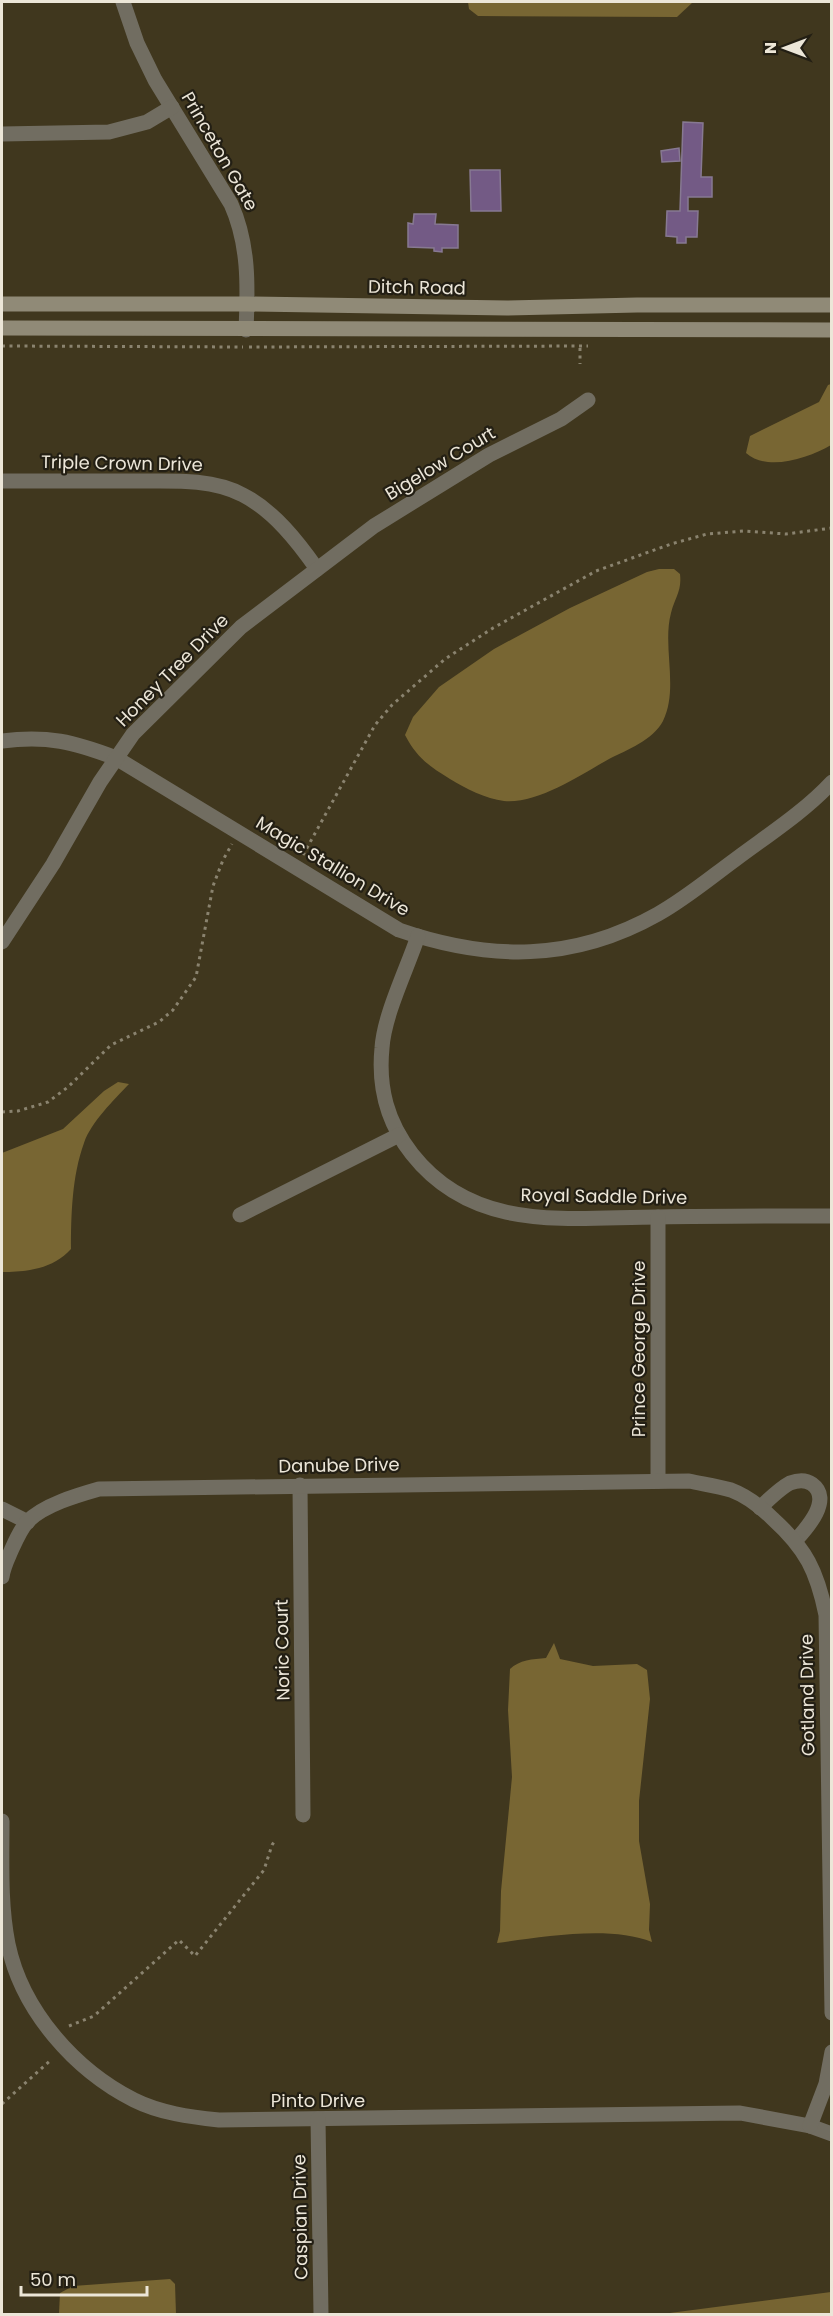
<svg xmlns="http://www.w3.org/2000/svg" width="833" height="2316" font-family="Poppins,sans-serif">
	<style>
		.forest { fill: #766432 }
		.water { fill: #786633 }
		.building { fill: #735a85; stroke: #877992; stroke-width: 1.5 }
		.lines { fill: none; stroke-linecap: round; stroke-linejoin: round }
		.path { stroke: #8a836f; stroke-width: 3; stroke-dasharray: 3 4.5; stroke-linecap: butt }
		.street { stroke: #716d61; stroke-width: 15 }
		.secondary { stroke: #908a77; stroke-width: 15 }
		.labels { text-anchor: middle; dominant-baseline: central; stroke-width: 4.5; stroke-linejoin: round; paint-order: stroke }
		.street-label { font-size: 18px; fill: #ece6d8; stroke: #231f14 }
	</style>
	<rect width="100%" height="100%" fill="#40371e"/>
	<!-- forest -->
	<path class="forest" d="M831,2292V2314H662Z"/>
	<!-- water -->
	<g class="water">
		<path d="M468,2H693L677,17L478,16L469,9Z"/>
		<path d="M831,384V445C809,458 767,472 746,453L750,436L819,402L828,385Z"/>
		<path d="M659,569H674L680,574C682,591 675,597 671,613C662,647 679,688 663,721C653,740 627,750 609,759C580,775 538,804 504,801C486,799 465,788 450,779C429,766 417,758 405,735L413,717L439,687L494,649L570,608L647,572Z"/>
		<path d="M118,1082L129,1084C114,1100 91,1122 84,1143C72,1176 71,1215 71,1249C53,1269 27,1272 2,1272V1153L63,1129L104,1091Z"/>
		<path d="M554,1643L560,1659L593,1666L637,1664L647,1670L650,1699L639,1801V1841L650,1904L649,1930L652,1942C610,1925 541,1937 497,1943L500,1931L501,1891L512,1777L508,1710L510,1669C519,1660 533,1659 546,1658Z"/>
		<path d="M170,2279L175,2284L176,2314H59L60,2293L73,2286Z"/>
	</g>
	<!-- building -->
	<g class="building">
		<path d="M683,122L703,123L701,177H712V197H688V211H698L697,237H686V243H677V237L666,236L667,211H680Z"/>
		<path d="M679,148L680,161L662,162L661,151Z"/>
		<path d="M470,170H500L501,211H471Z"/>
		<path d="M414,214H436L435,224L458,225V248H442V252L434,251V248L408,247V223L413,224Z"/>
	</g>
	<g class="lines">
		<!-- path -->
		<g class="path">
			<path d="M2,346L243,347"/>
			<path d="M249,347L588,346"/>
			<path d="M580,348V364"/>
			<path d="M303,855L375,725L392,705L445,659L493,628L596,571L671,544L707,534L744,531L786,534L832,528"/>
			<path d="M2,1112L18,1111L48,1102L68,1087L111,1045L159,1022L173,1010L196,977L213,886L223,860L232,844"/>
			<path d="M69,2026L94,2016L179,1940L195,1956L264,1870L272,1845L276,1839"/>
			<path d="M2,2104L52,2059"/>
		</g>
		<!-- street -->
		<g class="street">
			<path d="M123,2L137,43L155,80L231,204C249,244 248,286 246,330"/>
			<path d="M2,134L109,132L147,122L172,107"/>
			<path d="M2,481C41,481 81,481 121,481C160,482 208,476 243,495C274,511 298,542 317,569"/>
			<path d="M2,741C47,735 74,742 116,758L399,930C489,961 573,962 658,914C685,899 710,878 736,859C768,835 804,812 832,782"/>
			<path d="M418,936C407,969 384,1015 382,1048C378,1088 387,1122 412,1154C475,1234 569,1217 659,1217C717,1216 774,1216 832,1216"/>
			<path d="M2,942L53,864L100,782L133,734L241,627L374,526L489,455L561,419L588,400"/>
			<path d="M240,1215L399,1135"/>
			<path d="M658,1217V1481"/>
			<path d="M300,1485L303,1815"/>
			<path d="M760,1508C769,1499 779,1489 790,1483C798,1480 805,1479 812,1484C833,1499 807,1528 796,1540"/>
			<path d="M2,1509L28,1522"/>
			<path d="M2,1577C3,1568 7,1560 11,1551C15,1542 20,1530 27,1522C43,1505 78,1495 99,1489L689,1481C703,1484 718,1486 731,1490C747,1496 761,1507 773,1519C806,1549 817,1571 826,1615L832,2013"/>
			<path d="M2,1821C2,1862 0,1904 8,1944C22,2011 75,2070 134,2100C160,2113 190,2117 219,2120L740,2113L810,2126L832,2134"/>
			<path d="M318,2119L321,2314"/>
			<path d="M810,2126L826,2084L832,2052"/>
		</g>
		<!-- secondary -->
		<g class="secondary">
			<path d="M2,304H247L507,308L637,305H832"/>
			<path d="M2,328L832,330"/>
		</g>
	</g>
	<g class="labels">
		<!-- street labels -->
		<g class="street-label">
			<text transform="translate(220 151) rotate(60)">Princeton Gate</text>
			<text transform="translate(417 287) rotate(1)">Ditch Road</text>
			<text transform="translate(122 463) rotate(1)">Triple Crown Drive</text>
			<text transform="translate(440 463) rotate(-31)">Bigelow Court</text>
			<text transform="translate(172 670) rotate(-45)">Honey Tree Drive</text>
			<text transform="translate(333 866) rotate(31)">Magic Stallion Drive</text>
			<text transform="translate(604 1196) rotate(1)">Royal Saddle Drive</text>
			<text transform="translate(638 1349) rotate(-90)">Prince George Drive</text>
			<text transform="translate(339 1465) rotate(-1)">Danube Drive</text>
			<text transform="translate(282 1650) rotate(-91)">Noric Court</text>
			<text transform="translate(807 1695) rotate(-91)">Gotland Drive</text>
			<text x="318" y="2100">Pinto Drive</text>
			<text transform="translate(300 2217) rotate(-91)">Caspian Drive</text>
		</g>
	</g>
	<!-- border -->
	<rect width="833" height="2316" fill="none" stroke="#ece6d8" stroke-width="6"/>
	<!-- north arrow -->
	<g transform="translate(785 48) rotate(270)" stroke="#231f14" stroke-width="4.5" paint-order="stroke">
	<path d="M0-4.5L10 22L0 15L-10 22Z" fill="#ece6d8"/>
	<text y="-9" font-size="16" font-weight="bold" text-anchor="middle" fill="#ece6d8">N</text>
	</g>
	<!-- scale -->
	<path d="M21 2286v9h126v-9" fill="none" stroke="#ece6d8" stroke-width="3"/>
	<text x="30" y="2286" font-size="18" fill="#ece6d8" stroke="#231f14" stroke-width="4.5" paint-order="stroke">50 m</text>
</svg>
